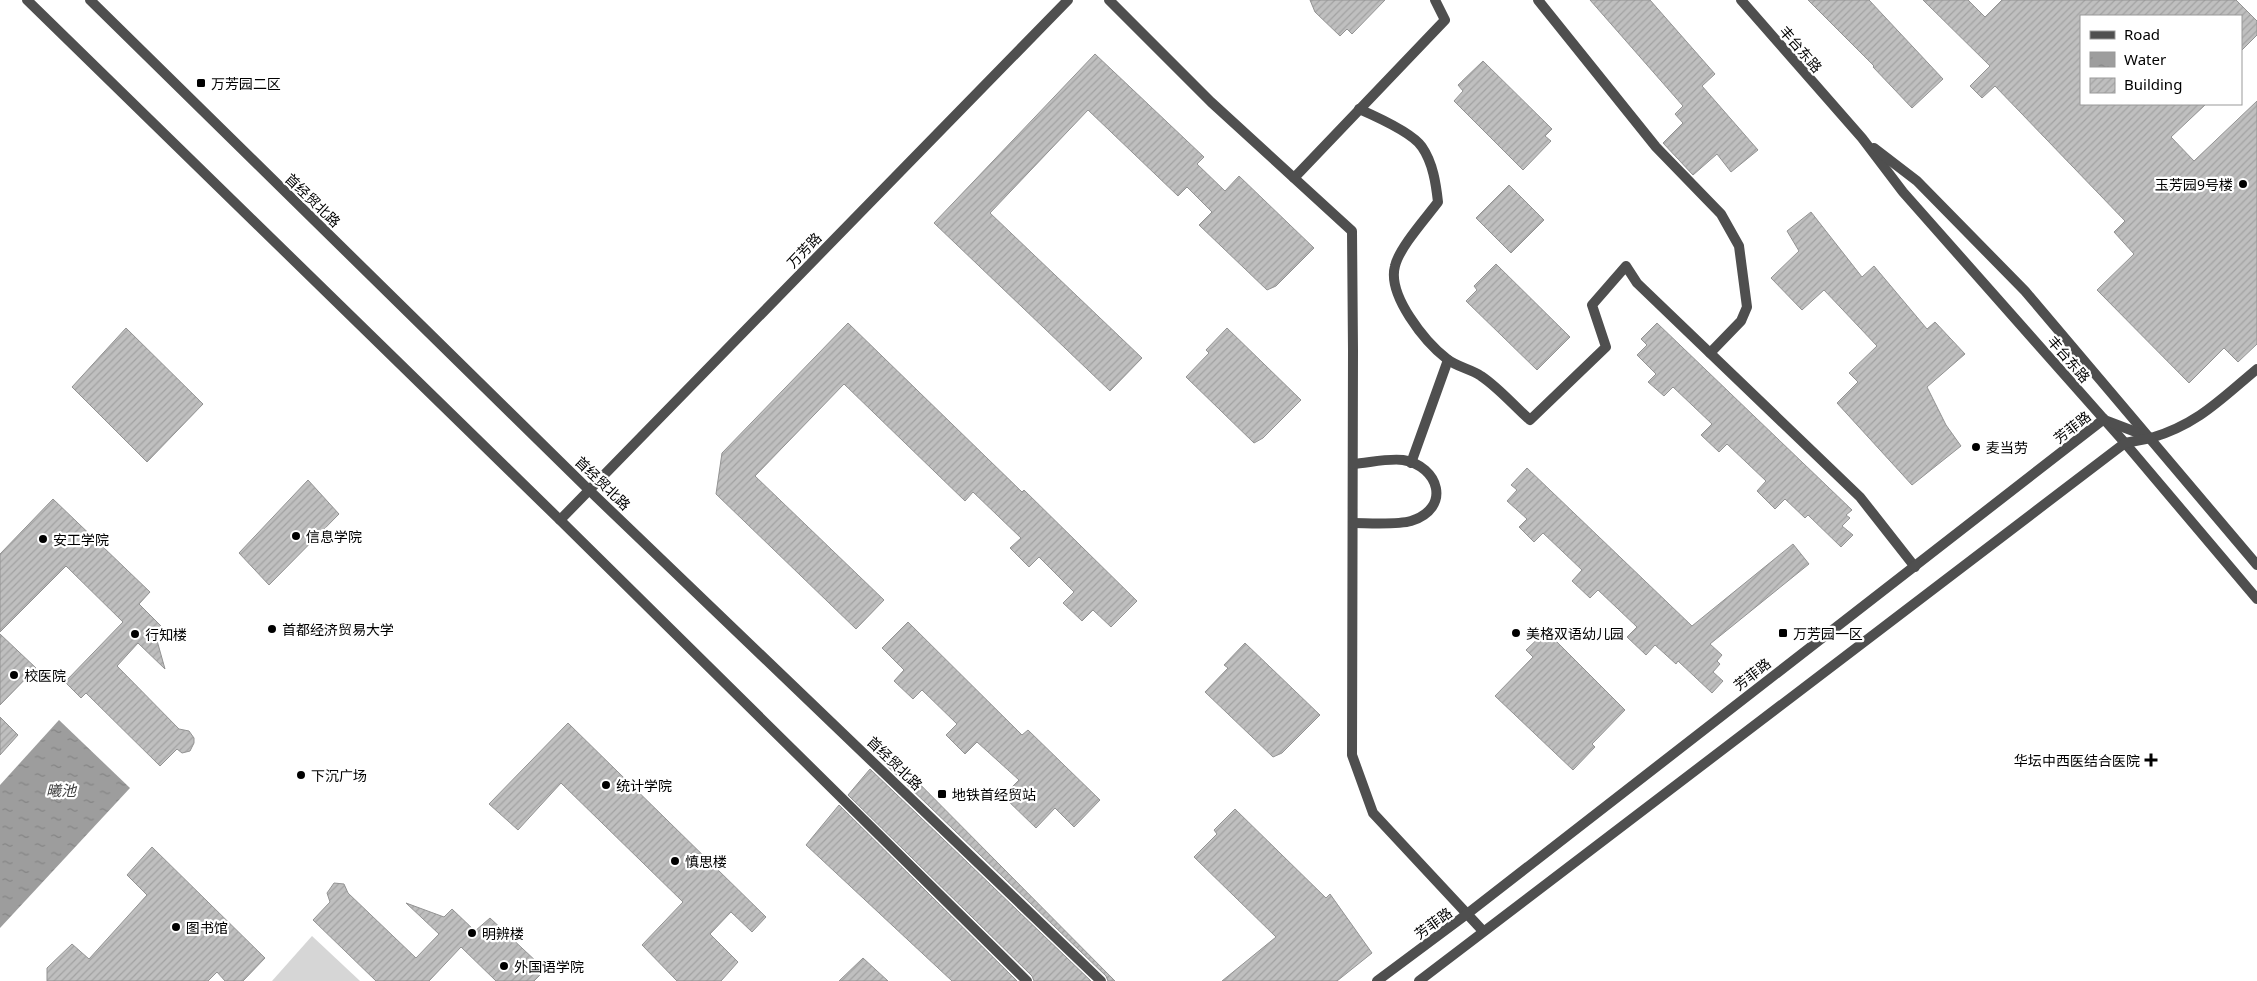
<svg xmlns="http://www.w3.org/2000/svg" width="2257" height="981" font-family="'Noto Sans','Noto Sans SC',sans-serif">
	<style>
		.green { fill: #d6d6d6 }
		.water { fill: url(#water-ripples) }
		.building { fill: url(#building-hatch); stroke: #939393 }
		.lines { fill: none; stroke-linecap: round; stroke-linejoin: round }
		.minor { stroke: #4f4f4f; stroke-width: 10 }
		.tertiary { stroke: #4f4f4f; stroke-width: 10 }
		.poi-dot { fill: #000; stroke: #fff; stroke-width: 2 }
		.labels { text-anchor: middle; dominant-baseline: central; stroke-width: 4.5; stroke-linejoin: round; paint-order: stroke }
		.street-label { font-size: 14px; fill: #000; stroke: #fff }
		.poi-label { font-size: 14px; fill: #000; stroke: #fff; text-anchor: start }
		.water-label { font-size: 15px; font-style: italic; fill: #3e3e3e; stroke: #fff }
	</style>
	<defs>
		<pattern id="water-ripples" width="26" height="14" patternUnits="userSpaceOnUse" patternTransform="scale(1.25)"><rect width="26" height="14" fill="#9d9d9d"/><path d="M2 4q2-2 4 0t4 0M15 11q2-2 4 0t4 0" fill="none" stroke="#858585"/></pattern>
		<pattern id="building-hatch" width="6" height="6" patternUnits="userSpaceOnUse" patternTransform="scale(1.25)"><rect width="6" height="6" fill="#bfbfbf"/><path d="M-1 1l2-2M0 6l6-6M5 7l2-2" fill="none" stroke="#a2a2a2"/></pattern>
	</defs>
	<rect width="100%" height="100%" fill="#fff"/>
	<!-- green -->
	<path class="green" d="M312,936L360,981H272Z"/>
	<!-- water -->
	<path class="water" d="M59,720L130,788L0,928V785Z"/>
	<!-- building -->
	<g class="building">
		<path d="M1310,0H1385L1352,34L1347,29L1340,36L1315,12Z"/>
		<path d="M1590,0H1650L1715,74L1702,86L1758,150L1731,172L1717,154L1693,175L1663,143L1683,123L1675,114L1683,106Z"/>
		<path d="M1808,0H1869L1943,79L1912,108L1873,67L1874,66Z"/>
		<path d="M1923,0H1968L1985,17L2002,0H2236L2257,21V35L2241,51V16H2081V104H2206L2171,137L2194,161L2257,101V344L2238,362L2224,348L2189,383L2097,290L2134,254L2114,232L2125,221L1995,86L1982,98L1970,86L1990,66Z"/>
		<path d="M1095,54L1204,157L1197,164L1225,191L1239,176L1314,248L1276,286L1267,290L1199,225L1212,212L1187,187L1178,196L1088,110L990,213L1142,358L1110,391L934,223Z"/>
		<path d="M1483,61L1552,129L1545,136L1551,141L1523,170L1454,101L1463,91L1458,85Z"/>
		<path d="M1509,185L1544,220L1511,253L1476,218Z"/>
		<path d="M1811,212L1862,277L1874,266L1927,329L1935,322L1965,354L1927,387L1946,425L1961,446L1912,485L1837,403L1858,382L1849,373L1877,346L1824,290L1802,310L1771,278L1799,251L1787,231Z"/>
		<path d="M1496,264L1570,337L1537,370L1466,301L1477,290L1474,286Z"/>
		<path d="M848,323L1022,492L1024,490L1137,601L1111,627L1093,610L1082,621L1063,603L1074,592L1039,557L1029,567L1010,548L1021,538L973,492L965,501L844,384L755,476L884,600L856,629L716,494L722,453Z"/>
		<path d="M1657,323L1852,510L1846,515L1850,518L1842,526L1853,535L1841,547L1808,515L1805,518L1785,499L1775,509L1757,491L1766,481L1727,444L1719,452L1701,435L1712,424L1673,387L1664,396L1648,382L1656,374L1637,355L1647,345L1641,339Z"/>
		<path d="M126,328L203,404L147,462L72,387Z"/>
		<path d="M1227,328L1301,400L1263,438L1254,443L1186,377L1209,353L1206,350Z"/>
		<path d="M1527,468L1692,626L1793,544L1809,564L1710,644L1722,655L1717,661L1720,664L1713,672L1723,681L1712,693L1678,661L1676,664L1655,645L1646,655L1627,637L1637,627L1598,590L1590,598L1572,581L1582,570L1543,533L1534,542L1519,527L1527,519L1507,501L1517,490L1511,485Z"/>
		<path d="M308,480L339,514L269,585L239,553Z"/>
		<path d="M53,499L150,592L139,604L164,629L156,637L165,669L138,643L117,666L179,729L189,731L194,738V743L190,751L182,753L177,749L160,766L86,693L81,698L65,682L123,622L66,566L0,632V554Z"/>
		<path d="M908,622L1022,735L1028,730L1100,800L1074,827L1055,808L1036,828L1003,796L1019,780L977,742L965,754L946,735L957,724L922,690L913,699L894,681L904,670L882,648Z"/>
		<path d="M1546,631L1625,710L1592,744L1595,747L1573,770L1495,696L1533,657L1526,650Z"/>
		<path d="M0,634L36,668L0,705Z"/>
		<path d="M1245,643L1320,715L1282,753L1273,757L1205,692L1228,668L1224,665Z"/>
		<path d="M0,717L18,735L0,755Z"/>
		<path d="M568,723L766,917L752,932L731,912L710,934L738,962L721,981H677L642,945L683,902L561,783L518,830L489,804Z"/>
		<path d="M886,750L1115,981H1108L1106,976L879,758Z"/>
		<path d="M870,769L1091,981H1034L1032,976L848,795Z"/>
		<path d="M839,805L1017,981H952L806,845Z"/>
		<path d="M1235,809L1326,898L1330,894L1372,953L1337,981H1222L1276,937L1194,857L1217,834L1214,830Z"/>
		<path d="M152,847L265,958L243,981H225L217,972L208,981H47V968L72,944L89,959L147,895L127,875Z"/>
		<path d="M334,883L344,884L348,893L416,958L439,934L406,903L444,917L452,909L475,931L490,918L539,964L536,967L542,973L534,981H496L461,947L429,981H376L313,920L330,902L327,893Z"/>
		<path d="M863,958L888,981H839Z"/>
	</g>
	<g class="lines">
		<!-- minor -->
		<g class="minor">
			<path d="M1109,0L1211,102L1352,231L1353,350L1352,755L1373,813L1483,931"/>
			<path d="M1538,0L1656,147L1721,214L1739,246L1747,307L1741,321L1710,353"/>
			<path d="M1359,109C1375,116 1413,133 1422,147C1433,163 1436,184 1438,202C1426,218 1399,248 1395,266C1387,295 1425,342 1447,359C1457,367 1471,369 1481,376C1499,388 1514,406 1530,420L1606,347L1592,305L1626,266L1637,283L1860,497L1915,567"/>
			<path d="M1294,178L1445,20L1435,0"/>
			<path d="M2151,438C2198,424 2221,399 2257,369"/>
			<path d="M1411,463L1448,360"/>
			<path d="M1353,523C1367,523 1398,525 1411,521C1452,508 1439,466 1403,460C1388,458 1368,463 1353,464"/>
		</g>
		<!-- tertiary -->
		<g class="tertiary">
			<path d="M27,0L560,520L1027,981"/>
			<path d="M90,0L589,490L1101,981"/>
			<path d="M1741,0L1862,138L1903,192L2125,443L2257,599"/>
			<path d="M1874,148L1917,181L2025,291L2257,565"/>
			<path d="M2107,421L2149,437"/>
			<path d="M560,520L1068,0"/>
			<path d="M1377,981L1467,914L2104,419"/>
			<path d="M1419,981L2125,443L2151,438"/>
		</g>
	</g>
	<!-- markers -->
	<g class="poi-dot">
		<rect x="196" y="78" width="10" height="10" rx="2.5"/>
		<circle cx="2243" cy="184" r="5"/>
		<circle cx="1976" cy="447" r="5"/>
		<circle cx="296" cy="536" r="5"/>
		<circle cx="43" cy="539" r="5"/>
		<circle cx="272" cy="629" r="5"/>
		<circle cx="1516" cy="633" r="5"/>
		<rect x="1778" y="628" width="10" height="10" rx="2.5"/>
		<circle cx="135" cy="634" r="5"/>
		<circle cx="14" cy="675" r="5"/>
		<path d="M2148.5 752.5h5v5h5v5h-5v5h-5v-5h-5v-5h5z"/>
		<circle cx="301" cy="775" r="5"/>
		<circle cx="606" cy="785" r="5"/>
		<rect x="937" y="789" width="10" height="10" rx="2.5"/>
		<circle cx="675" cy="861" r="5"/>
		<circle cx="176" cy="927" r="5"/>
		<circle cx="472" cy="933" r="5"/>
		<circle cx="504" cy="966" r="5"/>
	</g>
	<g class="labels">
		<!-- street labels -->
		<g class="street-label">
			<text transform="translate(1801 49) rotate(49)">丰台东路</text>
			<text transform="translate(313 200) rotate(44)">首经贸北路</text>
			<text transform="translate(804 250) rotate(-46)">万芳路</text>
			<text transform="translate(2069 359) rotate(49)">丰台东路</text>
			<text transform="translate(2072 427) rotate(-38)">芳菲路</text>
			<text transform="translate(603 483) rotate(44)">首经贸北路</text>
			<text transform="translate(1752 674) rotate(-38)">芳菲路</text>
			<text transform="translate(895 763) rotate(44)">首经贸北路</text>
			<text transform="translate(1433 923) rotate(-36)">芳菲路</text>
		</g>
		<!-- poi labels -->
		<g class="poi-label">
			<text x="211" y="83">万芳园二区</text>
			<text x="2233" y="184" text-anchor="end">玉芳园9号楼</text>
			<text x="1986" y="447">麦当劳</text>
			<text x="306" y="536">信息学院</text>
			<text x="53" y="539">安工学院</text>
			<text x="282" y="629">首都经济贸易大学</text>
			<text x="1526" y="633">美格双语幼儿园</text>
			<text x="1793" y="633">万芳园一区</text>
			<text x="145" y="634">行知楼</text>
			<text x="24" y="675">校医院</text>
			<text x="2140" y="760" text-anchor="end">华坛中西医结合医院</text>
			<text x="311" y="775">下沉广场</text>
			<text x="616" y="785">统计学院</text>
			<text x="952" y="794">地铁首经贸站</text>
			<text x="685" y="861">慎思楼</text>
			<text x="186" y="927">图书馆</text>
			<text x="482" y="933">明辨楼</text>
			<text x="514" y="966">外国语学院</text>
		</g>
		<!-- water labels -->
		<g class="water-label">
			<text x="61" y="790">曦池</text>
		</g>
	</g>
	<!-- legend -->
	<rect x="2080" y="15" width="162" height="90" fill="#ffffff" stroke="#999999"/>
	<rect x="2090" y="31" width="25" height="8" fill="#4f4f4f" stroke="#999999"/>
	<text x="2124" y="40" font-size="15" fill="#000000">Road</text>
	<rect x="2090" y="52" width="25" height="15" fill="url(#water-ripples)" stroke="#999999"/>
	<text x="2124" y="65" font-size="15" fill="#000000">Water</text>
	<rect x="2090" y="78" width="25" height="15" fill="url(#building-hatch)" stroke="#999999"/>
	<text x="2124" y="90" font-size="15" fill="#000000">Building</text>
</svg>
